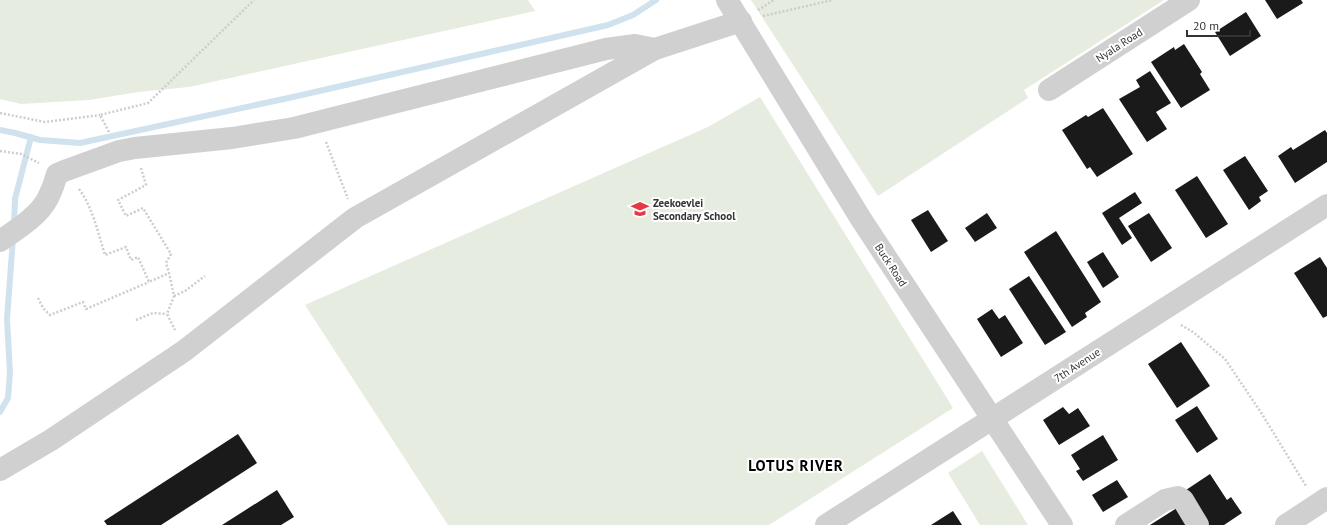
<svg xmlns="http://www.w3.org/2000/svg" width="1327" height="525" font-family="'PT Sans',sans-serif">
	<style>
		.green { fill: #e6ecdf }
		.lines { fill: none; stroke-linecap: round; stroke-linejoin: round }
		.stream { stroke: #cfe2ee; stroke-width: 6 }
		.building { fill: #1a1a1a }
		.path { stroke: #cdcdcd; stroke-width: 2.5; stroke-dasharray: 2 2; stroke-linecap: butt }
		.minor { stroke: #d0d0d0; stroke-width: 22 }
		.labels { text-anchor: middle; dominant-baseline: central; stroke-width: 4; stroke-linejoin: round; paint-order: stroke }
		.street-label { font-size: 11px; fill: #333; stroke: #fff }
		.poi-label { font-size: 11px; font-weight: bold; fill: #333; stroke: #fff; text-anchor: start }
		.district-label { font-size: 15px; font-weight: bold; letter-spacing: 1px; fill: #000; stroke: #fff }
	</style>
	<rect width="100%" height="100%" fill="#fff"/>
	<!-- green -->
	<g class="green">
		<path d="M0,0H528L535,11L189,87L138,92L89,100L21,104L0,99Z"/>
		<path d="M751,0H1164L1024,90L1028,98L878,196Z"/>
		<path d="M760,97L953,408L769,525H448L305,305L708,127Z"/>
		<path d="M982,451L1028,525H980L948,473Z"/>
	</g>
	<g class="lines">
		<!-- stream -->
		<g class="stream">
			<path d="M0,130L15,133L40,140L80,143L293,97L608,25L633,15L656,0"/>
			<path d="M14,225L15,199L31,137"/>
			<path d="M0,412L8,398L10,373L7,319L13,238"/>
		</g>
	</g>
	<!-- building -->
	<g class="building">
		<path d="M1265,0H1301L1303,3L1277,19Z"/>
		<path d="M1246,12L1261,36L1230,56L1215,32Z"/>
		<path d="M1184,44L1202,72L1200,74L1210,90L1181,108L1151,62L1174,47L1175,50Z"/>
		<path d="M1150,71L1171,103L1156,112L1167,129L1147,142L1119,99L1140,87L1136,80Z"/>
		<path d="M1103,108L1133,154L1097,177L1090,167L1087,169L1062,130L1086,115L1088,117Z"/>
		<path d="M1325,130L1327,133V162L1295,183L1278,156L1291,147L1293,150Z"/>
		<path d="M1245,156L1268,191L1259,197L1261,201L1249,210L1223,170Z"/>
		<path d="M1197,176L1228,224L1206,238L1175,190Z"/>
		<path d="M1135,192L1142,203L1119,218L1132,238L1122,245L1102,213Z"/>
		<path d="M928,210L948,241L931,252L911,220Z"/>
		<path d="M987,213L997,228L975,242L965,228Z"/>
		<path d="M1149,213L1172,248L1151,262L1128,226Z"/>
		<path d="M1056,231L1101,302L1085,313L1087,317L1072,327L1024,252Z"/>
		<path d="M1103,252L1119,277L1103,288L1087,262Z"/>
		<path d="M1320,257L1327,268V316L1323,318L1294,273Z"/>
		<path d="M1029,276L1066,332L1045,345L1009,289Z"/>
		<path d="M992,309L999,319L1005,315L1023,343L1001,357L977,319Z"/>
		<path d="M1181,342L1210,386L1177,408L1148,364Z"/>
		<path d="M1197,406L1218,439L1197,453L1175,420Z"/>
		<path d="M1063,407L1069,414L1078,408L1090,426L1059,445L1043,420Z"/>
		<path d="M238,434L257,463L161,525H107L104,521Z"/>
		<path d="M1103,435L1118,460L1083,481L1076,471L1080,469L1071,455Z"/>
		<path d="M1210,474L1227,500L1231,497L1242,513L1224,525H1208L1186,490Z"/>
		<path d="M1117,480L1128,497L1103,512L1092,495Z"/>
		<path d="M277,490L294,517L281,525H222Z"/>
		<path d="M1180,506L1192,525H1150Z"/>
		<path d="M953,511L962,525H931Z"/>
	</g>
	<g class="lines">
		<!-- path -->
		<g class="path">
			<path d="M758,10L774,0"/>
			<path d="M763,16L833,0"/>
			<path d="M0,113L45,122L100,115"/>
			<path d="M109,132L100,115L148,103L254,0"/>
			<path d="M326,142L348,199"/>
			<path d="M0,151L21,154L39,163"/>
			<path d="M141,168L146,185L118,200L126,216L143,208L171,254L166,263L169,273L174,296L167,314L175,330"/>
			<path d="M79,189C93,208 98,233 105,255L126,247L131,260L138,257L149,282L169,273"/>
			<path d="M174,296L185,291L205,276"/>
			<path d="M38,298L43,308L50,315L83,302L86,309L149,282"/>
			<path d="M136,320L153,313L167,314"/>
			<path d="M1181,325L1193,332L1225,359L1262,414L1306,486"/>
		</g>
		<!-- minor -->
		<g class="minor">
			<path d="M727,0L861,219L1062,525"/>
			<path d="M1049,90L1189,0"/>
			<path d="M0,241C16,230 39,216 48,198C52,190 55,182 57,174L64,171L119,151L135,148L232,138L294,128L606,49L635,45L655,49"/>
			<path d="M0,470L51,440L184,351L355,218L655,49L741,21"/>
			<path d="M826,525L1327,205"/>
			<path d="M1126,525L1165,500L1178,497L1183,500L1198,525"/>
			<path d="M1286,525L1327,498"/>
		</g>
	</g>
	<!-- icons -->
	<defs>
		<g id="school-bare" transform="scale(1.38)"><path d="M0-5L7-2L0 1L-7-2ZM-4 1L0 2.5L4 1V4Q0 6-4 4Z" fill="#e63946" stroke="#fff" stroke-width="2.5" paint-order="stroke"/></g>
	</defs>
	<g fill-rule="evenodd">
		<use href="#school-bare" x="640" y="209"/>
	</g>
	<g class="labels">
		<!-- street labels -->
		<g class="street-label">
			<text transform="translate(1119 45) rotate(-33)">Nyala Road</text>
			<text transform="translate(891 265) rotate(57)">Buck Road</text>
			<text transform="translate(1077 365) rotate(-33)">7th Avenue</text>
		</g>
		<!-- poi labels -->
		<g class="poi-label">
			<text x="653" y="203">Zeekoevlei<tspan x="653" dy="13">Secondary School</tspan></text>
		</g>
		<!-- district labels -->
		<g class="district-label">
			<text x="796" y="465">LOTUS RIVER</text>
		</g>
	</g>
	<!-- scale -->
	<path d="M1187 30v6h63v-6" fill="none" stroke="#333333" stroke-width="2"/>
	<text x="1193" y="30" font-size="12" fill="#333333" stroke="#ffffff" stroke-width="3" paint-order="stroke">20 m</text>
</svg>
